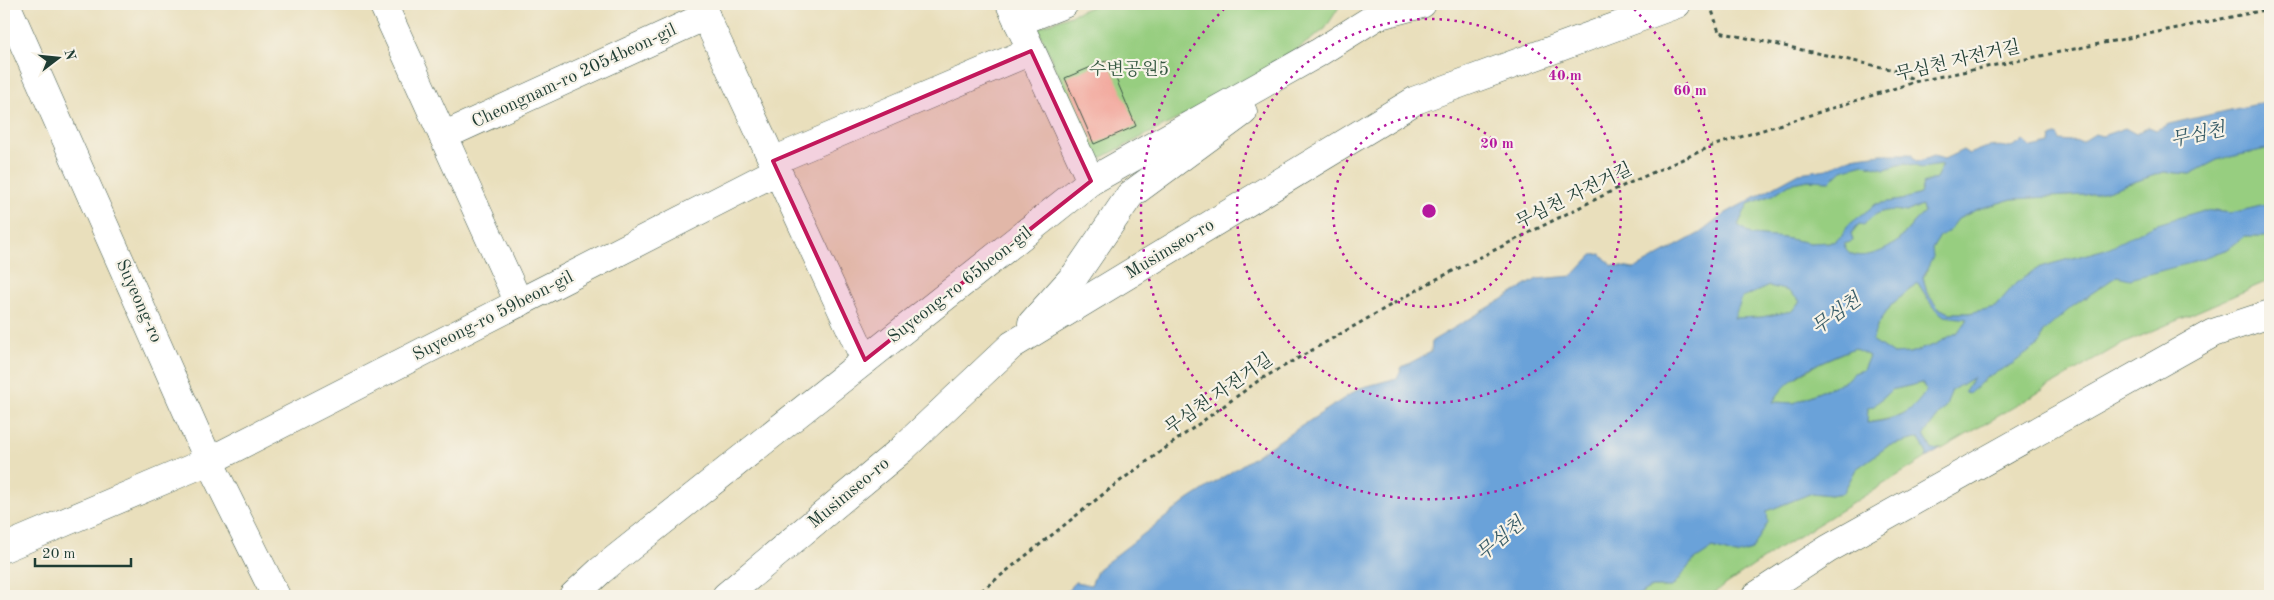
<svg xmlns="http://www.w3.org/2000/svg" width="2274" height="600" font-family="'Old Standard TT','Noto Serif KR',serif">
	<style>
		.green { fill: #97ce80; stroke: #5b865a }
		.water { fill: #6ba2d9; stroke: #457086; fill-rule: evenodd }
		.building { fill: #f2a398 }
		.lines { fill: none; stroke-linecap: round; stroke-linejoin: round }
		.minor-casing { stroke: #3d5548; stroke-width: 29 }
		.path { stroke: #3d5548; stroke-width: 3; stroke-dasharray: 4 4; stroke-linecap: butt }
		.minor { stroke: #fff; stroke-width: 28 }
		.marked { fill: #c2185b; fill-opacity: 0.2; stroke: #c2185b; stroke-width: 4; stroke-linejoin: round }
		.ring { fill: none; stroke: #b5179e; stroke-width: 2.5; stroke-dasharray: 2.5 5 }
		.labels { text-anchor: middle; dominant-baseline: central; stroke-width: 4.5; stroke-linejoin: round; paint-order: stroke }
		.street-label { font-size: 18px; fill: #1f3d34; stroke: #f7f3e8 }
		.park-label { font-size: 18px; fill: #375a43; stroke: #f7f3e8 }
		.water-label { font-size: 19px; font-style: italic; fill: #365b66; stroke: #f7f3e8 }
		.centre { fill: #b5179e; stroke: #f7f3e8; stroke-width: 2.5 }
		.ring-label { font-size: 15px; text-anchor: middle; font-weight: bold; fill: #b5179e; stroke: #f7f3e8; stroke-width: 4.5; stroke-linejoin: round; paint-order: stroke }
	</style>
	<rect width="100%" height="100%" fill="#f7f3e8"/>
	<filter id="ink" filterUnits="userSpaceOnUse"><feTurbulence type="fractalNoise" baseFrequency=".02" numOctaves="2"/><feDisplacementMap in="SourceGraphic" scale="10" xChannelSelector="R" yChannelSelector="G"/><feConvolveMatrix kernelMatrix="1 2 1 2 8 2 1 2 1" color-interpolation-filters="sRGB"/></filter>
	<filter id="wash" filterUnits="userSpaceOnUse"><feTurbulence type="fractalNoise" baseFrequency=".0096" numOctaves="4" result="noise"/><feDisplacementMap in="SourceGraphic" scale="20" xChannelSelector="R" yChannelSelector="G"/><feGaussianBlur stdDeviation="1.12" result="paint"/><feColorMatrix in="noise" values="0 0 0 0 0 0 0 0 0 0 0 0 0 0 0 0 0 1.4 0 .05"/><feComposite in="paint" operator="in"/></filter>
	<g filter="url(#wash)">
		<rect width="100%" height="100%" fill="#e9dfbc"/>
		<!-- green -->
		<g class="green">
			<path d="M1098,4H1341L1325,29L1260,77L1095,161L1038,28Z"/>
			<path d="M2270,148V204L2231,213L2204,210L2106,249L2040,267L2016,283L1995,307L1969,313H1950L1938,308L1927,293L1923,277L1926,274L1932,249L1940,236L1949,231L1958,219L1978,209L2012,199L2085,195L2107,191L2164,172L2190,174L2217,160Z"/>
			<path d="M1906,163L1921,168L1943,164L1936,178L1923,184L1920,194L1901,200L1876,204L1848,226L1843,235L1833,242L1810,243L1784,238L1751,235L1738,225L1748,204L1773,195L1789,184L1808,180L1830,181L1842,170L1864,164L1885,169Z"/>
			<path d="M1922,205L1924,213C1912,222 1903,238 1891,246C1878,255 1849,263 1844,244L1853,241L1851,234L1859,224H1864C1874,211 1890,208 1906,212Z"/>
			<path d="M2245,236H2270V280L2118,346L1942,449L1932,450L1924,434L1945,407L1952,390L1975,376L1982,383L1987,377L2012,364L2040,344L2042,332L2073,306L2117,276L2130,278L2228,249Z"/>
			<path d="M1918,283L1933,307L1967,319L1958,332L1934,345L1910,353L1893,354L1872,340L1877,326L1892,304Z"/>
			<path d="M1769,286L1788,291L1800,301L1792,311L1762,317L1733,318L1742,298Z"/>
			<path d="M1854,348L1869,356L1863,370L1854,373L1845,381L1794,403L1773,402L1784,385L1819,363Z"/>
			<path d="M1922,383L1926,391C1911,416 1894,418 1867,423L1868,407L1874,406L1891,390Z"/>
			<path d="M1919,438L1927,454L1926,458L1778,549L1709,596H1636L1652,587H1672L1692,562L1713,548L1736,555L1767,511L1812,493L1830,495L1843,493L1856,469L1888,446Z"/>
		</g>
		<!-- water -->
		<path class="water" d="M2270,101V148L2217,160L2190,174L2164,172L2107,191L2085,195L2012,199L1978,209L1958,219L1949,231L1940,236L1932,249L1933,257L1923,277L1927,293L1938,308L1950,313H1969L1995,307L2016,283L2040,267L2106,249L2154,225L2204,210L2231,213L2270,204V236H2245L2228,249L2186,264L2130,279L2117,276L2073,306L2043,332L2040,344L2012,364L1987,377L1970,393L1964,392L1974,377L1952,390L1945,407L1924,434L1932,450L1941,449L1926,458L1927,454L1919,438L1888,446L1856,469L1843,493L1830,495L1812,493L1767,511L1768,522L1752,550L1736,555L1713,548L1692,562L1672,587H1652L1636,596H1062L1076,582L1091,585L1098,569L1188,500L1360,388L1397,378L1402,367L1431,352L1432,341L1537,279L1572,276L1592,255L1601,254L1611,265L1634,269L1700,233L1726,213L1799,173L1827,169L1850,158L1882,154H1911L1916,162L1934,156L1944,159L1963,150L1969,154C1984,147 1995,144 2011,148L2024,141L2032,148L2050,144L2051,138L2057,135L2060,140L2082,142L2095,134L2102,136L2125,128L2136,134L2149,127L2156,130L2169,124ZM1906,163L1921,168L1943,165L1936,178L1923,184L1920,194L1901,200L1876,204L1847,226L1843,235L1833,242L1810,243L1784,238L1752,235L1738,225L1748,204L1773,195L1789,184L1808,180L1830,181L1842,170L1864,164L1885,169ZM1922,205L1924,213C1912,222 1903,239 1891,246C1878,254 1849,264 1844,244L1853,241L1851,233L1859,224L1864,225C1874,211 1890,208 1906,212ZM1918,283L1933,307L1944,316L1967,319L1958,332L1934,345L1910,353L1893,354L1872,340L1877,326L1892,304ZM1769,286L1788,291L1800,301L1792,311L1762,317L1734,318L1742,298ZM1854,348L1869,356L1863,370L1854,373L1845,381L1794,403L1773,402C1790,373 1824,360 1854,348ZM1922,383L1926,391C1911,415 1894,420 1867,423L1868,407L1874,406L1891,390Z"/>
		<g id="blocks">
			<!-- building -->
			<path class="building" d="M1108,60L1136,126L1094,144L1065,78Z"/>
		</g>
	</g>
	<g filter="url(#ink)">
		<use href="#blocks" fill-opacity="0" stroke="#3d5548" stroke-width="1"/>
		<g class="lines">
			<!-- minor casing -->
			<g class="minor-casing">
				<g id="minor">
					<path d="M6,4L209,461L276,596"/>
					<path d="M383,4L519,303"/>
					<path d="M700,4L865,360"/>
					<path d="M1010,4L1091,181"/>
					<path d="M1380,15L1422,4"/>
					<path d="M1018,22L1064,4"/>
					<path d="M443,136L706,16"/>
					<path d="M773,161L1031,51"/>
					<path d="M1032,323L1076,274L1130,195L1243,112"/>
					<path d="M4,548L209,461L777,171"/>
					<path d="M573,596L600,571L1091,181L1318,53L1396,4"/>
					<path d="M726,596L901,450L1012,345L1416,100L1677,4"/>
					<path d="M1756,596L1828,549L2213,333L2270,314"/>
				</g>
			</g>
			<!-- path -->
			<g class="path">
				<path d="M1710,4L1719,32L1895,70L1917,81"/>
				<path d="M975,596L1116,484L1258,381L1433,281L1614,190L1712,146L1918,81L2270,9"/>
			</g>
			<!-- minor -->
			<use href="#minor" class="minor"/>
		</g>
	</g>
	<!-- marked area -->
	<path class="marked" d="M1031,51L1091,181L865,360L773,161Z"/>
	<!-- distance rings -->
	<g class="ring">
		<circle cx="1429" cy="211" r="96"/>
		<circle cx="1429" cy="211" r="192"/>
		<path d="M1629 4A288 288 0 1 1 1229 4"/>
	</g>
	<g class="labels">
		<!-- street labels -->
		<g class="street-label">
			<text transform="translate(1958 61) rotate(-13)">무심천 자전거길</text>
			<text transform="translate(574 76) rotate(-25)">Cheongnam-ro 2054beon-gil</text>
			<text transform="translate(1574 196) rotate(-26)">무심천 자전거길</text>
			<text transform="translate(1170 249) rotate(-31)">Musimseo-ro</text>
			<text transform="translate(960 285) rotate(-38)">Suyeong-ro 65beon-gil</text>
			<text transform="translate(139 301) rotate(66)">Suyeong-ro</text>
			<text transform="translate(493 316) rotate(-27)">Suyeong-ro 59beon-gil</text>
			<text transform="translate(1219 394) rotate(-35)">무심천 자전거길</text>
			<text transform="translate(849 493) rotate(-40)">Musimseo-ro</text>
		</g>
		<!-- park labels -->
		<g class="park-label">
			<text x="1129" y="70">수변공원5</text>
		</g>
		<!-- water labels -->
		<g class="water-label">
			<text transform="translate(2198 136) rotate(-12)">무심천</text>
			<text transform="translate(1837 315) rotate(-36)">무심천</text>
			<text transform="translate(1501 540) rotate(-40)">무심천</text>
		</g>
	</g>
	<circle cx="1429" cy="211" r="8" class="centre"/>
	<g class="ring-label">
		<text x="1565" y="80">40 m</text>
		<text x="1690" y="95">60 m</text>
		<text x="1497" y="148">20 m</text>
	</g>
	<!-- margin -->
	<rect width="2274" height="600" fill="none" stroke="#f7f3e8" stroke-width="20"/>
	<!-- north arrow -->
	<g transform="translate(58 58) rotate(74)" stroke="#f7f3e8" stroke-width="4" paint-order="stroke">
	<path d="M0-4L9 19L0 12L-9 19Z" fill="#1f3d34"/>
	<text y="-8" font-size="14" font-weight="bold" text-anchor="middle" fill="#1f3d34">N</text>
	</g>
	<!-- scale -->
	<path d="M35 558v8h96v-8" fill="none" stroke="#1f3d34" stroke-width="2.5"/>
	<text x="42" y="558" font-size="15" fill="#1f3d34" stroke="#f7f3e8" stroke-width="4" paint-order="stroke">20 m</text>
</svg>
